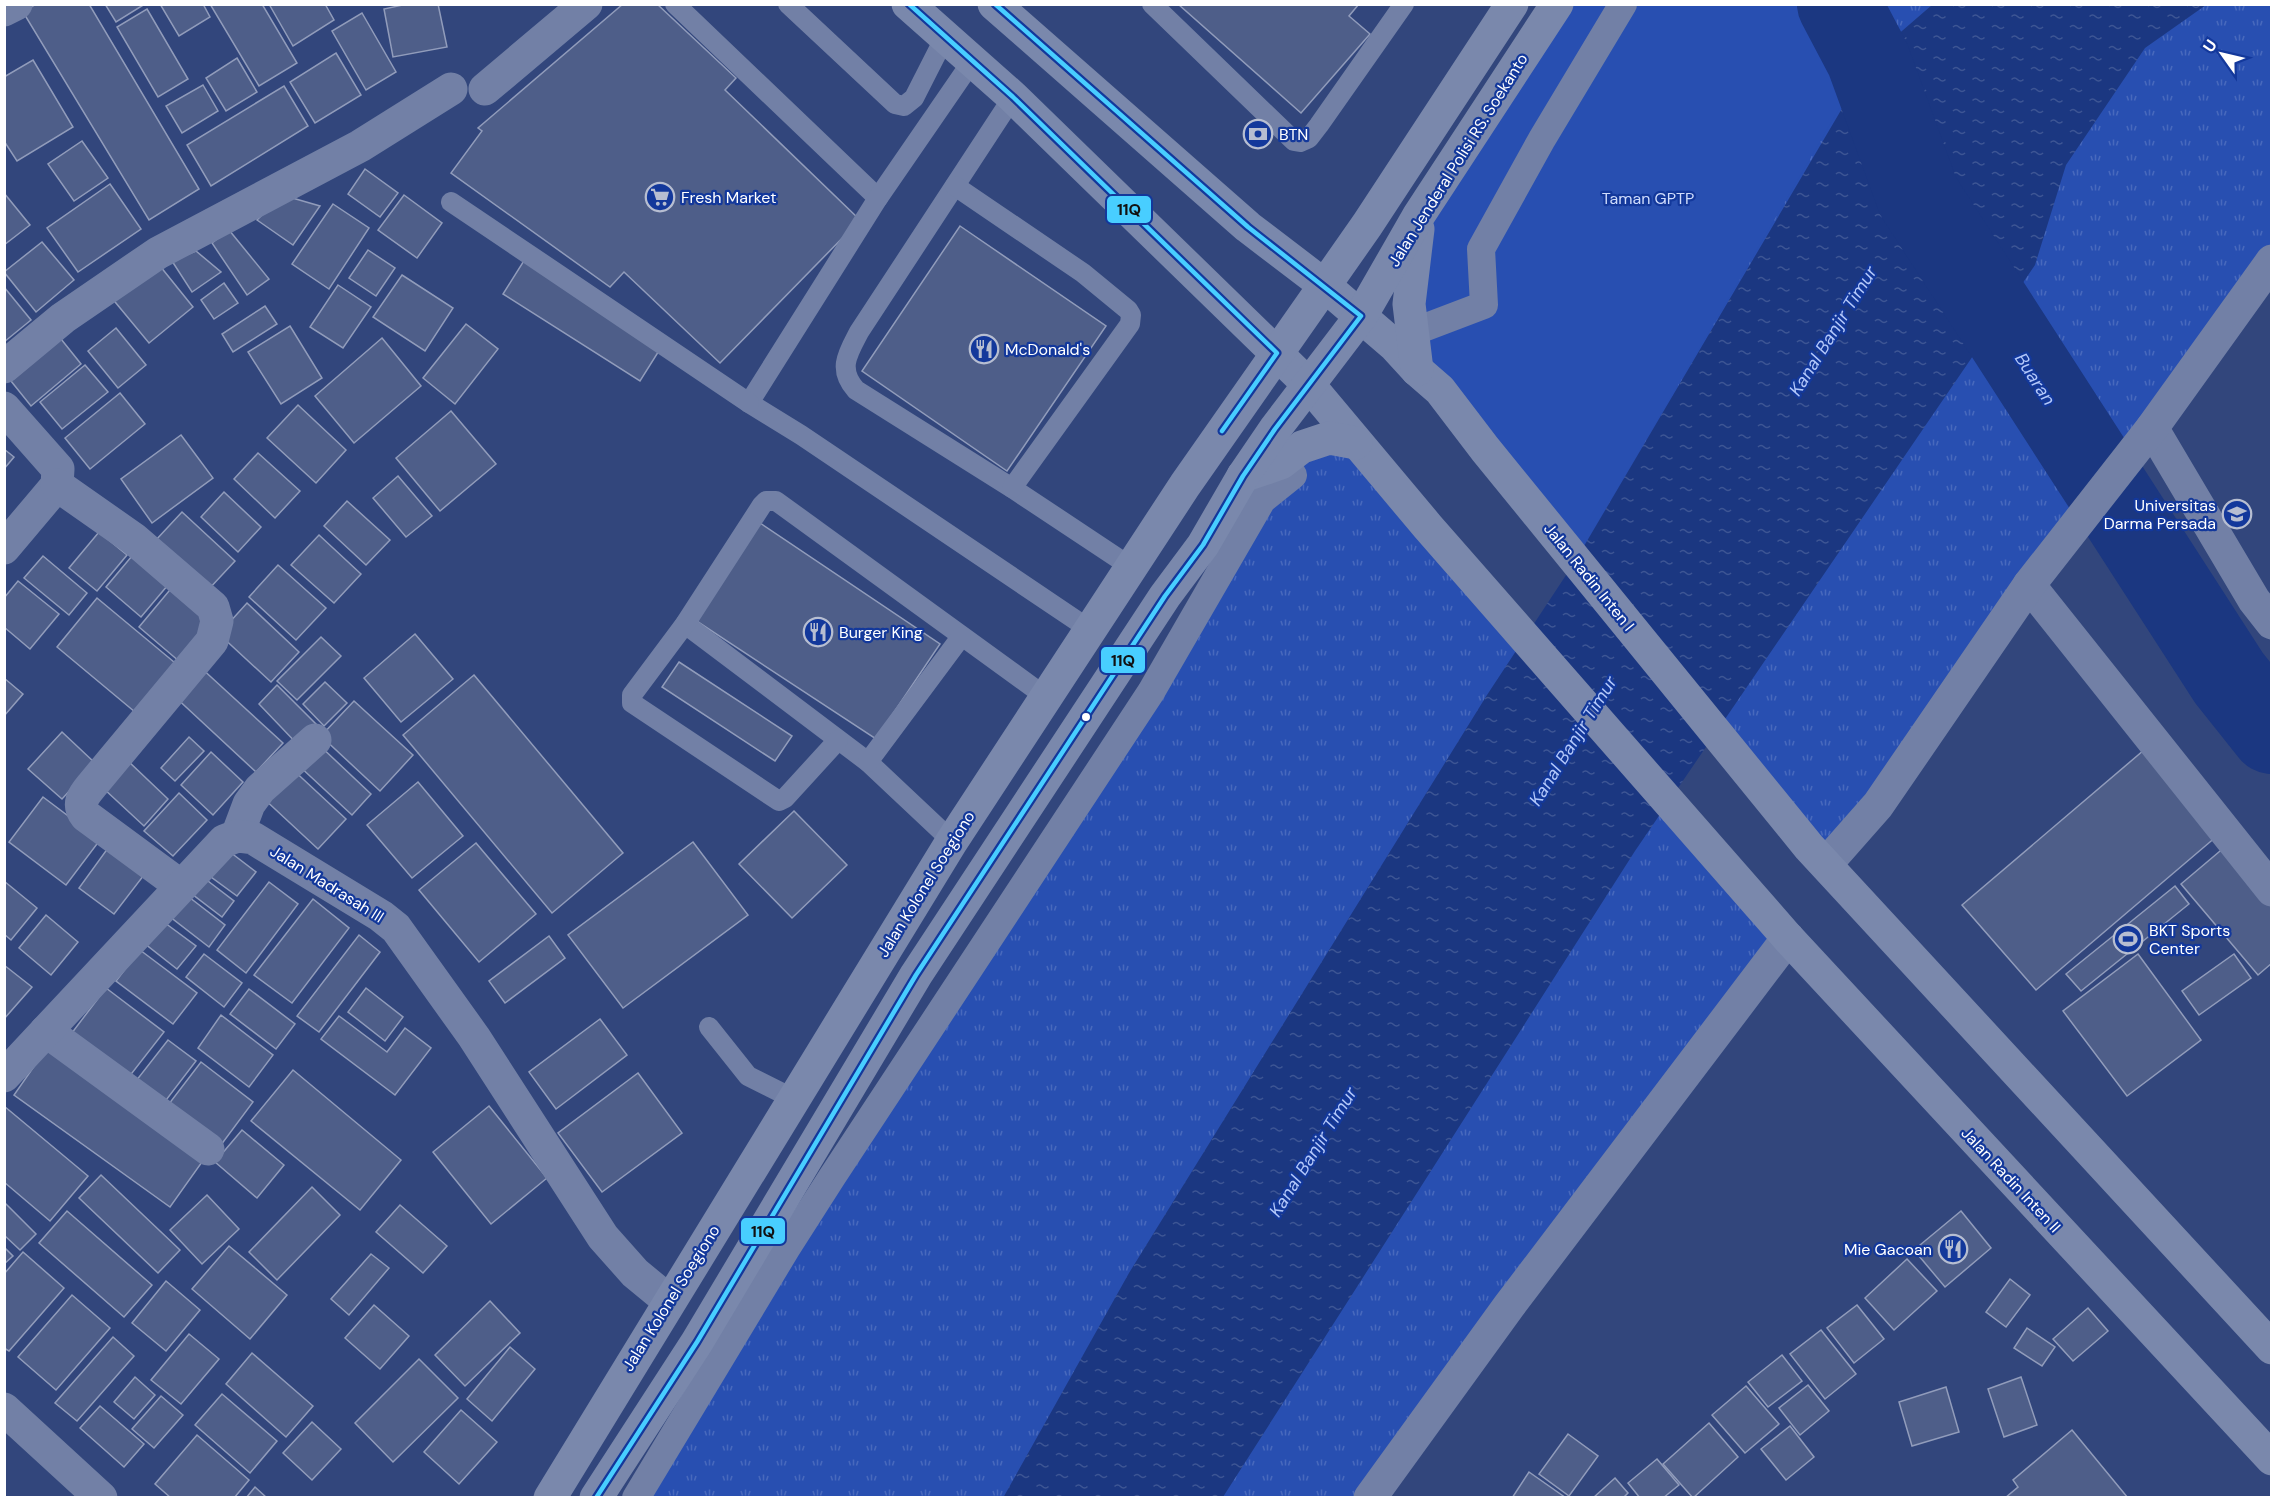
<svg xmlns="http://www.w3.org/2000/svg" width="2276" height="1502" font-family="'DM Sans',sans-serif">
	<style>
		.grass { fill: url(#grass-tufts) }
		.park { fill: #284fb1 }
		.water { fill: url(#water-ripples) }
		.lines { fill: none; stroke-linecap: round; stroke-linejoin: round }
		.river { stroke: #1b3781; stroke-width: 84 }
		.building { fill: #4e5e89; stroke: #919cbb; stroke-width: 1.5 }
		.service { stroke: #7280a6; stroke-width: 20 }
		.pedestrian { stroke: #7280a6; stroke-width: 28 }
		.minor { stroke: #7280a6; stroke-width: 33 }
		.primary { stroke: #7a88ac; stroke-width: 33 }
		.bus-1-casing { stroke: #13389b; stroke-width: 9 }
		.bus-1 { stroke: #48ceff; stroke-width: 4.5 }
		.bus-dot { fill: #fff; stroke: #13389b; stroke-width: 2 }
		.labels { text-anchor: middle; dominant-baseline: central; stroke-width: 4.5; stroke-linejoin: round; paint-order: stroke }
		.poi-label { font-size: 16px; fill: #fff; stroke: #13389b; text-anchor: start }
		.street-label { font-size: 16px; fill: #fff; stroke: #13389b }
		.park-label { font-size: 16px; fill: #d0ddfd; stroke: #13389b }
		.water-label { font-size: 18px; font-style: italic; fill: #b4c8fa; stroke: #13389b }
		.line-badge { stroke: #13389b; stroke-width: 2 }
		.pale-badge-label { font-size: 16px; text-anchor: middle; font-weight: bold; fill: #111 }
	</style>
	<defs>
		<pattern id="grass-tufts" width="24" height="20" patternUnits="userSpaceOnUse" patternTransform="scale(1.5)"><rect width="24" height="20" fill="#284fb1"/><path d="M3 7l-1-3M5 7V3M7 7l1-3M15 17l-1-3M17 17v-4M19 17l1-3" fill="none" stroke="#4869bd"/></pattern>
		<pattern id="water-ripples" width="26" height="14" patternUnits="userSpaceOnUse" patternTransform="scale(1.5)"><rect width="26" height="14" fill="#1b3781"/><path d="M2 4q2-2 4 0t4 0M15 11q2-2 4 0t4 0" fill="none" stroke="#3d5594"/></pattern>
	</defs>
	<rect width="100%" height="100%" fill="#32467c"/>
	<!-- grass -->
	<g class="grass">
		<path d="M1623,5H2271V261L1826,864L1485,449Z"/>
		<path d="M1357,444L1788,938L1372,1497L636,1498L1262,500L1312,456Z"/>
	</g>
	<!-- park -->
	<path class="park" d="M1557,5H1839L1868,59L1576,560L1440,390L1409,304L1419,215Z"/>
	<!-- water -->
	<path class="water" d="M1932,5H2206L2145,48L2066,165L2035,265L1635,851L1223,1497L1003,1498L1129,1273L1487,695L1574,563L1873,56Z"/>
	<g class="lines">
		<!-- river -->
		<path class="river" d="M1839,4L1868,59L1918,196L2229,678L2272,732"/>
	</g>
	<!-- building -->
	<g class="building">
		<path d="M36,4H89L199,189L149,220L23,12Z"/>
		<path d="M105,4H145L116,22Z"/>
		<path d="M160,4H203L210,17L179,36Z"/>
		<path d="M210,4H262L297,63L259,86Z"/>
		<path d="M269,4H325L334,20L293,46Z"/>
		<path d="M407,4H438L447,47L393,57L384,9Z"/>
		<path d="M623,4H657L736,78L725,90L860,220L720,363L624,272L610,287L451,173L482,131L478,128Z"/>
		<path d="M1178,4H1359L1349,16L1370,34L1301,113Z"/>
		<path d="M147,9L188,79L158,97L117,27Z"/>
		<path d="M362,13L396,72L366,90L332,31Z"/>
		<path d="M336,53L361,95L315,123L290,82Z"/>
		<path d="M237,58L257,92L226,111L206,78Z"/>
		<path d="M33,60L73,127L17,161L4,141V77Z"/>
		<path d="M203,85L218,111L182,133L166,106Z"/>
		<path d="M284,86L308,126L211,186L187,145Z"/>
		<path d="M82,141L108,178L74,201L48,164Z"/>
		<path d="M365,169L398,193L380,217L348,194Z"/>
		<path d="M110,184L141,229L78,272L47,228Z"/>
		<path d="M4,193L30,225L4,245Z"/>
		<path d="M282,195L320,206L293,245L257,220Z"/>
		<path d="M404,195L442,223L417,258L378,230Z"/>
		<path d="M333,204L369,228L329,289L292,264Z"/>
		<path d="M960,226L1106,326L1007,471L862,371Z"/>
		<path d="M229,230L269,279L247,295L212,243Z"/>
		<path d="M42,242L74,280L36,312L4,272Z"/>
		<path d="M368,250L395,268L376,296L349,278Z"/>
		<path d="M196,251L221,272L192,292L172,261Z"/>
		<path d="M525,259L662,346L640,381L503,294Z"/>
		<path d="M156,261L193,307L149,343L111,297Z"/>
		<path d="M402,275L453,308L425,351L373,317Z"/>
		<path d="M224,283L238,303L214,319L201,300Z"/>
		<path d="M338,285L371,307L343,348L310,327Z"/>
		<path d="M4,287L31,320L4,342Z"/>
		<path d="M265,306L277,324L233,352L222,334Z"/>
		<path d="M466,324L498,349L455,404L423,378Z"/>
		<path d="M290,326L322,378L281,404L248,352Z"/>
		<path d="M116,328L146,365L118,388L88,351Z"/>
		<path d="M382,338L421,386L354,443L315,396Z"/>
		<path d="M61,339L81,364L31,406L11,381Z"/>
		<path d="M85,365L108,392L62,429L40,402Z"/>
		<path d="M120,393L145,424L90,469L65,438Z"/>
		<path d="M298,405L346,450L316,483L267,438Z"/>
		<path d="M451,411L496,464L440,511L396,458Z"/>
		<path d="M181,435L213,478L152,523L121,479Z"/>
		<path d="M4,449L14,457L4,469Z"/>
		<path d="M258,453L300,491L275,518L234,479Z"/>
		<path d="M398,476L432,516L406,537L373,498Z"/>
		<path d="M224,492L261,527L238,552L201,517Z"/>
		<path d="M347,501L390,540L366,565L324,526Z"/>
		<path d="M182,512L235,561L208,590L155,541Z"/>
		<path d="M760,523L940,644L876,739L695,620Z"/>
		<path d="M99,532L127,555L97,591L69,568Z"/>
		<path d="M319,535L361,574L334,603L291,565Z"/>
		<path d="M137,550L173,579L141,617L106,587Z"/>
		<path d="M43,556L87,593L69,615L24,578Z"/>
		<path d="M278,565L326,608L296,640L249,597Z"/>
		<path d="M18,581L59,614L30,649L4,627V598Z"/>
		<path d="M174,585L216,620L180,662L139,627Z"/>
		<path d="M97,598L180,667L141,717L57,647Z"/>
		<path d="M247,603L299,652L271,682L219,634Z"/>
		<path d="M415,634L453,679L401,722L364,678Z"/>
		<path d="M321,637L341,656L297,700L277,681Z"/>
		<path d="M679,662L792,736L775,761L662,687Z"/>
		<path d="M199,666L283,743L256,772L172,694Z"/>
		<path d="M474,675L623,853L552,913L403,735Z"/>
		<path d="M4,678L23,694L4,716Z"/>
		<path d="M325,682L347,703L324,726L303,704Z"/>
		<path d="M277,685L320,728L301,748L259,704Z"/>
		<path d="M354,701L413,755L380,791L321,736Z"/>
		<path d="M62,732L95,763L62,799L28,769Z"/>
		<path d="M189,737L204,751L175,781L161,768Z"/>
		<path d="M317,743L371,794L352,815L297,764Z"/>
		<path d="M2144,750L2217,836L2036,990L1962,905Z"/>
		<path d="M211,752L243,782L213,815L181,785Z"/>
		<path d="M128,761L168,799L144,826L103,788Z"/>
		<path d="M289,766L346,819L318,849L261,796Z"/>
		<path d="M418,782L463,836L412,878L367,825Z"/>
		<path d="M179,793L207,820L173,856L144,831Z"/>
		<path d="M43,797L100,840L66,885L9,842Z"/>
		<path d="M794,811L847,865L792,918L739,864Z"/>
		<path d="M693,842L748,915L623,1008L568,935Z"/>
		<path d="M476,843L536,914L479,962L419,890Z"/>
		<path d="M2226,846L2272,900V963L2258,975L2181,884Z"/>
		<path d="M108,848L144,875L114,914L79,888Z"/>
		<path d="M226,849L256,872L237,896L207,874Z"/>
		<path d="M204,878L234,901L222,917L192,894Z"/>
		<path d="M4,881L37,908L11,940L4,934Z"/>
		<path d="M269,882L298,904L246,973L217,950Z"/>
		<path d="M2175,886L2189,904L2081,991L2066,974Z"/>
		<path d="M185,894L225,925L209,947L169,916Z"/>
		<path d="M313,899L349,928L292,1003L254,975Z"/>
		<path d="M46,915L78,942L51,975L19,948Z"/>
		<path d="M161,920L196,946L177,969L144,943Z"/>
		<path d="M359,935L380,952L319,1032L297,1016Z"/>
		<path d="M549,936L565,958L505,1003L489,981Z"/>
		<path d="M140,950L197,993L173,1024L116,981Z"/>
		<path d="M204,954L242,983L224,1007L186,977Z"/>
		<path d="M2138,954L2201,1040L2127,1096L2063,1011Z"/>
		<path d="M2234,954L2251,978L2199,1015L2182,991Z"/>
		<path d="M4,965L32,987L4,1019Z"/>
		<path d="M106,988L164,1032L125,1082L68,1038Z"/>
		<path d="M366,988L403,1017L385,1041L348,1012Z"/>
		<path d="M249,989L295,1024L276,1049L230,1014Z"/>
		<path d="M221,1015L273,1055L249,1087L198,1048Z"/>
		<path d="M339,1016L387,1052L405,1028L431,1048L395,1095L321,1039Z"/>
		<path d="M600,1019L627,1055L556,1109L529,1072Z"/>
		<path d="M168,1040L196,1061L160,1108L132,1086Z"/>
		<path d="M51,1042L207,1155L170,1207L14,1095Z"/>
		<path d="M201,1062L253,1102L218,1149L165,1109Z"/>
		<path d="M293,1070L401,1160L360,1210L251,1121Z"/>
		<path d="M638,1073L682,1133L602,1192L558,1133Z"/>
		<path d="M4,1106L88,1176L50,1221L4,1182Z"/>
		<path d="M489,1106L547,1178L491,1224L433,1152Z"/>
		<path d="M242,1130L284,1165L257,1198L215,1162Z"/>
		<path d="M101,1175L180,1250L158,1273L79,1198Z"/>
		<path d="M312,1187L340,1215L277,1280L249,1252Z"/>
		<path d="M207,1195L239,1229L202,1264L170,1230Z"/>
		<path d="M4,1202L36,1234L20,1250L4,1235Z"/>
		<path d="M400,1205L447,1246L423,1273L376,1232Z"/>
		<path d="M67,1211L152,1285L124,1317L39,1243Z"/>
		<path d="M1961,1211L1991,1248L1945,1287L1914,1250Z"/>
		<path d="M229,1246L287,1295L250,1339L192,1289Z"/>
		<path d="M4,1247L13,1256L4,1264Z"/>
		<path d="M23,1252L64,1288L9,1351L4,1348V1274Z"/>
		<path d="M371,1254L389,1268L349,1315L331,1299Z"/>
		<path d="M1907,1259L1937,1291L1894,1330L1865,1298Z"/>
		<path d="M2010,1279L2030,1295L2006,1327L1986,1312Z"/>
		<path d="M166,1281L200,1310L166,1351L132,1323Z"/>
		<path d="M72,1295L110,1328L56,1390L18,1357Z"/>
		<path d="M490,1301L520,1333L465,1386L435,1355Z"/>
		<path d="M374,1305L409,1336L380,1369L345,1338Z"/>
		<path d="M1857,1305L1884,1339L1854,1363L1827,1328Z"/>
		<path d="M2088,1308L2108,1331L2073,1361L2053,1339Z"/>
		<path d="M2027,1328L2055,1347L2042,1366L2014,1348Z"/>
		<path d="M1821,1330L1856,1374L1825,1399L1790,1354Z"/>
		<path d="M189,1334L219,1359L181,1404L151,1380Z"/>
		<path d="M113,1337L134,1356L77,1421L55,1403Z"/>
		<path d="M510,1347L535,1369L492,1421L467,1399Z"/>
		<path d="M252,1353L313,1406L286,1437L226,1384Z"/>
		<path d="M1782,1355L1802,1381L1768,1407L1748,1382Z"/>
		<path d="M419,1359L458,1398L393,1462L355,1423Z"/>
		<path d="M135,1377L155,1395L134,1419L114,1402Z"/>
		<path d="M2021,1377L2037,1425L2004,1437L1988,1389Z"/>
		<path d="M1808,1385L1829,1411L1800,1435L1779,1408Z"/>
		<path d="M1746,1386L1779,1424L1745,1453L1712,1415Z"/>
		<path d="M1946,1387L1959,1432L1912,1446L1899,1402Z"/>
		<path d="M222,1394L277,1441L250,1473L195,1425Z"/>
		<path d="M161,1396L183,1415L154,1448L132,1429Z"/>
		<path d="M100,1406L144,1444L124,1467L80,1428Z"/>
		<path d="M461,1410L497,1442L459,1484L424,1452Z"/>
		<path d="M312,1422L341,1449L312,1480L283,1453Z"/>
		<path d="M1709,1423L1738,1457L1693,1498L1663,1464Z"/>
		<path d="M1790,1426L1814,1457L1786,1480L1761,1449Z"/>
		<path d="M2072,1430L2128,1498H2005L2018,1487L2013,1480Z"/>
		<path d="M1568,1434L1598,1456L1569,1496L1539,1474Z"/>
		<path d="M197,1435L249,1480L234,1498H171L155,1484Z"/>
		<path d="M1657,1459L1679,1485L1663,1498H1640L1628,1483Z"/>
		<path d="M1529,1472L1566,1498H1512Z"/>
		<path d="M1615,1478L1628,1493L1623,1498H1593Z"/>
		<path d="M255,1487L267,1498H246Z"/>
	</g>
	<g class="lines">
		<!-- service -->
		<g class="service">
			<path d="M675,4L878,198"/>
			<path d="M788,4L895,104L904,106L914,98L945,37"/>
			<path d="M1152,4L1294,141L1300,142L1309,138L1319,125L1404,4"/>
			<path d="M973,60L878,198L749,403L801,435L1089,629"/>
			<path d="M1013,97L859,332C848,353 837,369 856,390L1012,488L1131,567"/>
			<path d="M955,186L1083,273L1128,310L1131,315L1130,324L1012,488"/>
			<path d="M451,202L749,403"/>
			<path d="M685,624L868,762L952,841"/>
			<path d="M838,740L785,798L779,801L632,703V695L685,624L762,505L766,501H776L1046,697"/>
			<path d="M868,762L961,637"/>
			<path d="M709,1027L748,1076L794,1099"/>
		</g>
		<!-- pedestrian -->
		<g class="pedestrian">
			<path d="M1413,332L1484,305L1481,249L1542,139L1623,4"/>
			<path d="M636,1498L786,1249L832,1177L1151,692L1262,500L1293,475"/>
		</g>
		<!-- minor -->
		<g class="minor">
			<path d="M4,10L16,4"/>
			<path d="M485,89L586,4"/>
			<path d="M4,367L63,318L158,253L360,146L451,89"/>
			<path d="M4,408L58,469L57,485L4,548"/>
			<path d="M2152,428L2254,600L2272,623"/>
			<path d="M57,485L134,539L213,607L217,621L212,641L93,784C84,795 76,803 86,816L181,886"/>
			<path d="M2029,585L2272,890"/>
			<path d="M237,836L249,804L260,789L315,740"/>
			<path d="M1826,864L1878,805L2029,585L2152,428L2272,261"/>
			<path d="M46,1031L208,1149"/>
			<path d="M4,1076L224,841L237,836L253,838L381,916L396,928L474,1037L603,1237L635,1273L669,1301"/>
			<path d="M4,1409L101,1498"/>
			<path d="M1370,1498L1509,1306L1788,938"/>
		</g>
		<!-- primary -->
		<g class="primary">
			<path d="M908,4L1013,97L1309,385L1428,527L1788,938L2272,1459"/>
			<path d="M994,4L1248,227L1324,285L1395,346L1417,370L1440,390L1485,449L1809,847L2272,1348"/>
			<path d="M1417,370L1409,304L1418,229"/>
			<path d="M1243,476L1281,463L1302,447L1329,438L1356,443"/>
			<path d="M550,1498L952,841L1185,485L1367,225L1512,4"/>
			<path d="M596,1498L697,1342L916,975L1165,596L1203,545L1243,476L1275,429L1361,316L1419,215L1557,4"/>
		</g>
		<!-- bus-1 casing -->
		<g class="bus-1-casing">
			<g id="bus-1">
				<path d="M909,4L1013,97L1277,353L1222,431"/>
				<path d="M596,1498L697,1342L916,975L1165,596L1203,545L1243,476L1275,429L1361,316L1248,227L995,4"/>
			</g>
		</g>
		<!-- bus-1 -->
		<use href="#bus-1" class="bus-1"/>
	</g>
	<!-- icons -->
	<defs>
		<g id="bank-ring" transform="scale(1.5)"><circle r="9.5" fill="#13389b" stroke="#b7bed1" stroke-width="1.5"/><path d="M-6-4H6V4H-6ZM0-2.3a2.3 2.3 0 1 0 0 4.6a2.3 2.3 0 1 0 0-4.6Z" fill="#b7bed1"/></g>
		<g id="supermarket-ring" transform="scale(1.5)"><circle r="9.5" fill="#13389b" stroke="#b7bed1" stroke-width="1.5"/><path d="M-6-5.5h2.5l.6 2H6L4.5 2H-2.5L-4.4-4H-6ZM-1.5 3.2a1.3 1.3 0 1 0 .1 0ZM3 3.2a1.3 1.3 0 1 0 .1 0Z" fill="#b7bed1"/></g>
		<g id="restaurant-ring" transform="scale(1.5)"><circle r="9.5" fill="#13389b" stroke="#b7bed1" stroke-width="1.5"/><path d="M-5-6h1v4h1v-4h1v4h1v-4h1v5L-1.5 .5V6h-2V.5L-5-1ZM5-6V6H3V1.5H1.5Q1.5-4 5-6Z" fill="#b7bed1"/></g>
		<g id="university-ring" transform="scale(1.5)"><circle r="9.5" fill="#13389b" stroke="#b7bed1" stroke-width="1.5"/><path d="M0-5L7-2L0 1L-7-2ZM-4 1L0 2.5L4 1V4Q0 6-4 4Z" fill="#b7bed1"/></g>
		<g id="stadium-ring" transform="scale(1.5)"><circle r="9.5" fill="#13389b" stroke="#b7bed1" stroke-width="1.5"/><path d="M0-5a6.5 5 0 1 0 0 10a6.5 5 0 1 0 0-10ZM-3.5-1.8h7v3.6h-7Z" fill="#b7bed1"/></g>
	</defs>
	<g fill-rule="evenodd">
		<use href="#bank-ring" x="1258" y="134"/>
		<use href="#supermarket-ring" x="660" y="197"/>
		<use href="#restaurant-ring" x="984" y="349"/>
		<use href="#university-ring" x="2237" y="514"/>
		<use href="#restaurant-ring" x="818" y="632"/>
		<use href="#stadium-ring" x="2128" y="939"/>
		<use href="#restaurant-ring" x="1953" y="1249"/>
	</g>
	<!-- markers -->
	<circle class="bus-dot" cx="1086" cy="717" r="5"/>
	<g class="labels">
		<!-- poi labels -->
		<g class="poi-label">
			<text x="1279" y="134">BTN</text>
			<text x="681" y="197">Fresh Market</text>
			<text x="1005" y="349">McDonald's</text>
			<text x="2216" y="505" text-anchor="end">Universitas<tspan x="2216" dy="18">Darma Persada</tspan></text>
			<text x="839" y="632">Burger King</text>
			<text x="2149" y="930">BKT Sports<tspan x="2149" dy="18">Center</tspan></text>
			<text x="1932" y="1249" text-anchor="end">Mie Gacoan</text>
		</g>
		<!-- street labels -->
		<g class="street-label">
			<text transform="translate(1458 160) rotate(-58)">Jalan Jenderal Polisi RS. Soekanto</text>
			<text transform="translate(1589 577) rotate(51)">Jalan Radin Inten I</text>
			<text transform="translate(327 884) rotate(32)">Jalan Madrasah III</text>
			<text transform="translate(926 884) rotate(-58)">Jalan Kolonel Soegiono</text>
			<text transform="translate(2011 1180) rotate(47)">Jalan Radin Inten II</text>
			<text transform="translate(671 1298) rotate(-58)">Jalan Kolonel Soegiono</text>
		</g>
		<!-- park labels -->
		<g class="park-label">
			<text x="1648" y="198">Taman GPTP</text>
		</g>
		<!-- water labels -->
		<g class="water-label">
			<text transform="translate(1833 331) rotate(-58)">Kanal Banjir Timur</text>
			<text transform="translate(2035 379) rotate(57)">Buaran</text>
			<text transform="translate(1573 741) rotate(-58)">Kanal Banjir Timur</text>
			<text transform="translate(1313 1152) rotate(-58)">Kanal Banjir Timur</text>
		</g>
	</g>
	<g class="line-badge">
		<rect x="1106" y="195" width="46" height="29" rx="6" fill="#48ceff"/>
		<rect x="1100" y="646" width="46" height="28" rx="6" fill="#48ceff"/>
		<rect x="740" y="1217" width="46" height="28" rx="6" fill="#48ceff"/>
	</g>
	<g class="pale-badge-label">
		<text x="1129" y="215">11Q</text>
		<text x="1123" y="666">11Q</text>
		<text x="763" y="1237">11Q</text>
	</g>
	<!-- border -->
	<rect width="2276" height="1502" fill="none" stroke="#ffffff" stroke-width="12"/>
	<!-- north arrow -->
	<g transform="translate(2222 54) rotate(304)" stroke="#13389b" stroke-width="4.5" paint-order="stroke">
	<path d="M0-4.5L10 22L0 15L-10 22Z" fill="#ffffff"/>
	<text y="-9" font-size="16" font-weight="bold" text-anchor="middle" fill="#ffffff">U</text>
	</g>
</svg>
